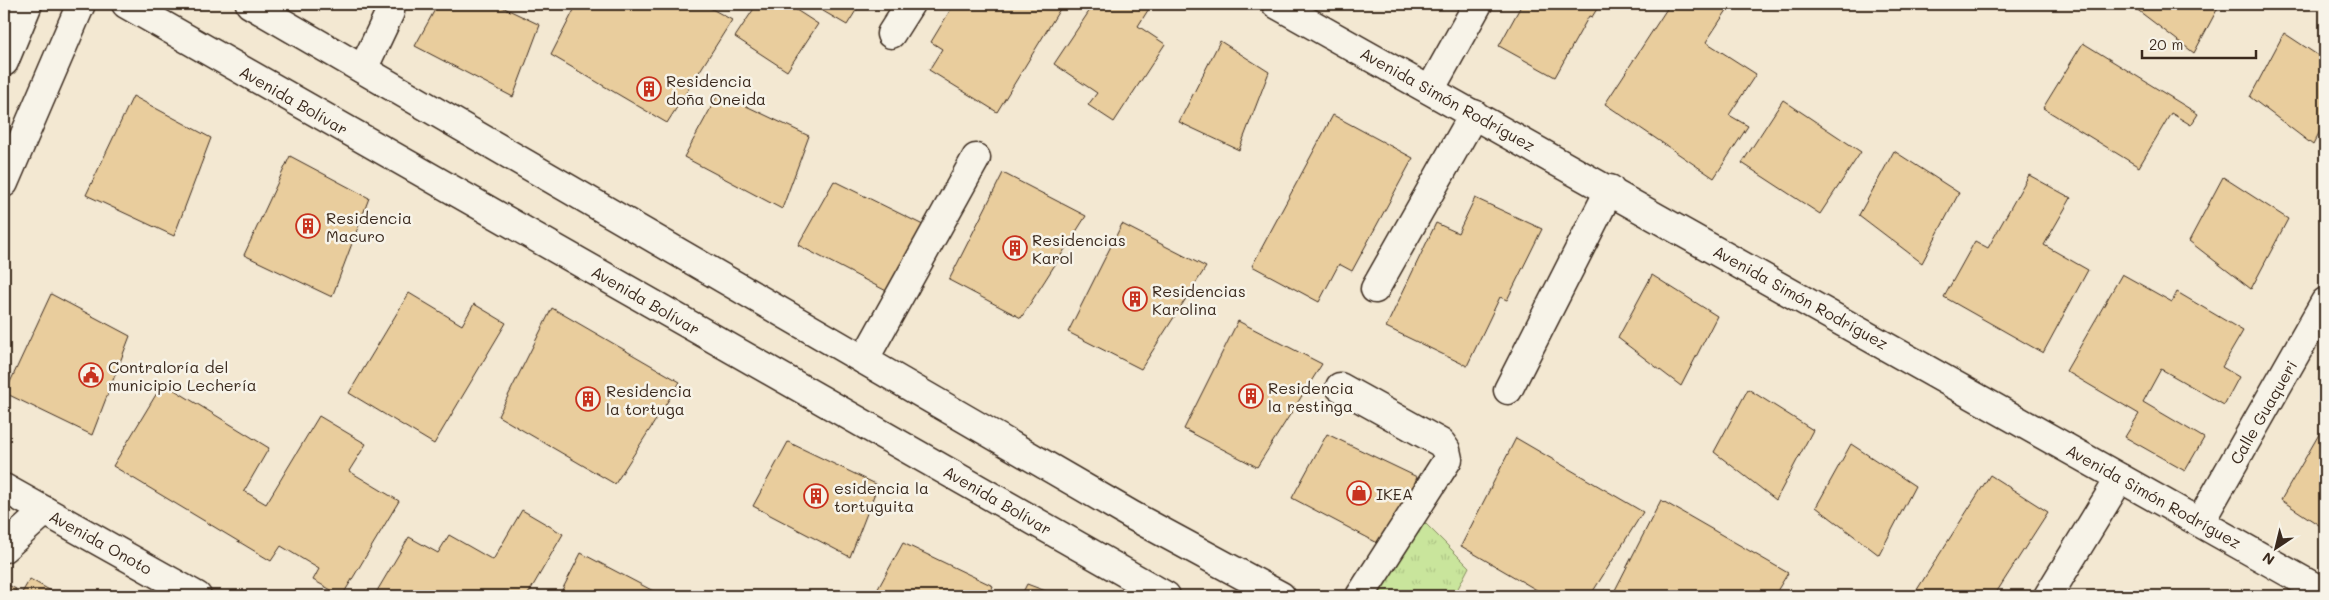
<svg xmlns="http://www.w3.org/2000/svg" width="2329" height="600" font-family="Mali,sans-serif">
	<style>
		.park { fill: url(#park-tufts); stroke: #82885d }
		.building { fill: #e9cd9d; stroke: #3b2a1e }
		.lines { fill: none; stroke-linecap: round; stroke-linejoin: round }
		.minor-casing { stroke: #3b2a1e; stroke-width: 31 }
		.minor { stroke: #f7f3e8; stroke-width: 28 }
		.labels { text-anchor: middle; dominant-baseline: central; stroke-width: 5; stroke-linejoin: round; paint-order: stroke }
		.poi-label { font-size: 16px; fill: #3b2a1e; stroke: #f7f3e8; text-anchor: start }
		.street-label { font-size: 16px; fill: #3b2a1e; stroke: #f7f3e8 }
	</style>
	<defs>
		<pattern id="park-tufts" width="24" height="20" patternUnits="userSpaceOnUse" patternTransform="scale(1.25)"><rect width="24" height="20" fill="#c9e59c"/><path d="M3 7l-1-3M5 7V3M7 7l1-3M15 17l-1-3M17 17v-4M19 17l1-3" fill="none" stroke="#aec586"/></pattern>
	</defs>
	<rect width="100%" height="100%" fill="#f3e8d2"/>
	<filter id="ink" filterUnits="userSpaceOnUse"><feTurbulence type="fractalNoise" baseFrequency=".02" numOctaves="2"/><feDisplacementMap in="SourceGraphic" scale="10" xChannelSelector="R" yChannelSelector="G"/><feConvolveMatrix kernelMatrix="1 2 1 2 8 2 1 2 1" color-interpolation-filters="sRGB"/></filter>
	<g filter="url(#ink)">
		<!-- park -->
		<path class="park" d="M1423,521L1469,567L1454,596H1377Z"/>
		<!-- building -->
		<g class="building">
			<path d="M438,4H496L540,25L513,97L415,46Z"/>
			<path d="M577,4H703L732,20L667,123L551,55Z"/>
			<path d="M757,4H787L818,24L787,71L735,37Z"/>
			<path d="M811,4H860L847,25Z"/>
			<path d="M954,4H1063L997,112L929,70L942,49L931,42Z"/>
			<path d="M1094,4H1146L1150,7L1138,26L1165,44L1114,122L1088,105L1097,93L1054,64Z"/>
			<path d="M1522,4H1600L1592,17L1589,16L1555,77L1499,46Z"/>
			<path d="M1670,4H1731L1706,42L1756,74L1729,115L1748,126L1714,178L1605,104Z"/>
			<path d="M2132,4H2220L2194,53L2131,5Z"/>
			<path d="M2284,33L2325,60V121L2313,145L2250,97Z"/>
			<path d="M1220,41L1269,72L1239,150L1179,122Z"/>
			<path d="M2083,43L2198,114L2191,125L2171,113L2139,167L2043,108Z"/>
			<path d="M719,93L809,136L782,209L684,157Z"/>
			<path d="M133,96L211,138L174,236L86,195Z"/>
			<path d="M1783,100L1861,152L1820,214L1742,163Z"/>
			<path d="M1333,115L1413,158L1352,271L1339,264L1319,302L1252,266Z"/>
			<path d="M1894,151L1959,193L1922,263L1859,215Z"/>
			<path d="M290,156L369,198L332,297L244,255Z"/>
			<path d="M1003,173L1086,216L1021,318L949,280Z"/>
			<path d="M2029,175L2071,198L2044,245L2088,270L2043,353L1944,297L1975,241L1988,248Z"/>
			<path d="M2223,177L2288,219L2251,289L2189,241Z"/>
			<path d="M834,181L923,225L896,296L798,245Z"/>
			<path d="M1475,198L1542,229L1507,300L1500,297L1467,366L1386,327L1436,223L1458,233Z"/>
			<path d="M1122,224L1206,267L1141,369L1068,332Z"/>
			<path d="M2122,274L2172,302L2177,292L2243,331L2222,367L2239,377L2224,405L2161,369L2143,402L2204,438L2185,471L2125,437L2139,414L2066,371Z"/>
			<path d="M1652,275L1717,316L1681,386L1618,338Z"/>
			<path d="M409,293L462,325L474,304L506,323L434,444L349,393Z"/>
			<path d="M51,294L130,336L92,435L5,393Z"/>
			<path d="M552,308L680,382L615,484L498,416Z"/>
			<path d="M1238,321L1322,364L1257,467L1184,429Z"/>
			<path d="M163,383L269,448L244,491L266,504L319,416L366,444L349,471L399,501L342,596L313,580L319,569L281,546L271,561L113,466Z"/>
			<path d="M1748,389L1813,430L1776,500L1714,452Z"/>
			<path d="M2325,424V529L2281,500Z"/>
			<path d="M1327,434L1417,477L1389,549L1292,498Z"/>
			<path d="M1516,438L1643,512L1590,596H1547L1461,546Z"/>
			<path d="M788,442L878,485L850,557L753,506Z"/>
			<path d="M1851,444L1915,486L1879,555L1816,507Z"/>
			<path d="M1990,475L2048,512L1994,596H1913Z"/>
			<path d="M1661,500L1788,573L1774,596H1612Z"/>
			<path d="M522,510L563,534L527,596H374L409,537L438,553L449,535L493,560Z"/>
			<path d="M903,543L993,586L989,596H874Z"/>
			<path d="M581,553L659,594L658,596H559Z"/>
			<path d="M30,579L60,596H20Z"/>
			<path d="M4,583L16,589L12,596H4Z"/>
			<path d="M1027,584L1059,596H1021Z"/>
		</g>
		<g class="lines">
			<!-- minor casing -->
			<g class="minor-casing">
				<g id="minor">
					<path d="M126,4L1166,596"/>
					<path d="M250,4L1133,516L1281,596"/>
					<path d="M1276,4L2325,593"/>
					<path d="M891,34L910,4"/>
					<path d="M4,62L28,4"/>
					<path d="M363,69L390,12V4"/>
					<path d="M1430,90L1478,4"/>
					<path d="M4,183L81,4"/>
					<path d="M1375,289L1474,114"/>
					<path d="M864,360L976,158"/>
					<path d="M1340,387L1441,443L1446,450L1448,459L1360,596"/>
					<path d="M1508,390L1610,189"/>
					<path d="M4,488L197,596"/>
					<path d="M2200,522L2325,302"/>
					<path d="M4,548L45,511"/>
					<path d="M2048,596L2120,478"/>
				</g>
			</g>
			<!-- minor -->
			<use href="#minor" class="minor"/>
		</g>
	</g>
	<!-- icons -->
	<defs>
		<g id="building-ring" transform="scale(1.25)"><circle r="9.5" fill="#f7f3e8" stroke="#c8321e" stroke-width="1.5"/><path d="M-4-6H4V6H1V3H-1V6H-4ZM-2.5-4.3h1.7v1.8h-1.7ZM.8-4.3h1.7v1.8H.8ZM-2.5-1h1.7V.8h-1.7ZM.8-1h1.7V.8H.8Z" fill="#c8321e"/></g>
		<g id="civic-ring" transform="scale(1.25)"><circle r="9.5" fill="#f7f3e8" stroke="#c8321e" stroke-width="1.5"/><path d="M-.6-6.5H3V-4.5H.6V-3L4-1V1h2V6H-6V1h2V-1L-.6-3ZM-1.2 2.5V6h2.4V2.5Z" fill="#c8321e"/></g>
		<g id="shop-ring" transform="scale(1.25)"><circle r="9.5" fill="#f7f3e8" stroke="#c8321e" stroke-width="1.5"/><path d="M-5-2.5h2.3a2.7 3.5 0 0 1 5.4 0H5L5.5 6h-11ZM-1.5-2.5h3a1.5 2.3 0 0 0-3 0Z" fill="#c8321e"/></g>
	</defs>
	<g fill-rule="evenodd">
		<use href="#building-ring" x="649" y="89"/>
		<use href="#building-ring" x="308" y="226"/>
		<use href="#building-ring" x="1015" y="248"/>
		<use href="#building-ring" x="1135" y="299"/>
		<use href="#civic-ring" x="91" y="375"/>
		<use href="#building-ring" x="1251" y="396"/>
		<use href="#building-ring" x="588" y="399"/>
		<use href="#shop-ring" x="1359" y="493"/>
		<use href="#building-ring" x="816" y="496"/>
	</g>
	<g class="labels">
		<!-- poi labels -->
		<g class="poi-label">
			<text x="666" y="80">Residencia<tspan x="666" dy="18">doña Oneida</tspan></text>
			<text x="326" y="217">Residencia<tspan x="326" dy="18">Macuro</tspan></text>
			<text x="1032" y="239">Residencias<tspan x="1032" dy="18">Karol</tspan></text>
			<text x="1152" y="290">Residencias<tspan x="1152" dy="18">Karolina</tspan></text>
			<text x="108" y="366">Contraloría del<tspan x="108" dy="18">municipio Lechería</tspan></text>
			<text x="1268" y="387">Residencia<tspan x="1268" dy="18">la restinga</tspan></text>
			<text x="606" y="390">Residencia<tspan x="606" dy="18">la tortuga</tspan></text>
			<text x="834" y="487">esidencia la<tspan x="834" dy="18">tortuguita</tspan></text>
			<text x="1376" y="493">IKEA</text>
		</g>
		<!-- street labels -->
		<g class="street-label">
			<text transform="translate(1448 99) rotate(29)">Avenida Simón Rodríguez</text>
			<text transform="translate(294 100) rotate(30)">Avenida Bolívar</text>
			<text transform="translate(1801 297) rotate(29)">Avenida Simón Rodríguez</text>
			<text transform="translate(646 300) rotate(30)">Avenida Bolívar</text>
			<text transform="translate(2263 412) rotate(-60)">Calle Guaqueri</text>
			<text transform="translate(2154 496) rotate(29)">Avenida Simón Rodríguez</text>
			<text transform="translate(998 500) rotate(30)">Avenida Bolívar</text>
			<text transform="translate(101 542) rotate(29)">Avenida Onoto</text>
		</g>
	</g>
	<!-- margin -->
	<rect width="2329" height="600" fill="none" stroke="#f7f3e8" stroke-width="20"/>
	<rect x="10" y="10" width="2309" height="580" fill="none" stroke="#3b2a1e" stroke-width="2" filter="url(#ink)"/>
	<!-- north arrow -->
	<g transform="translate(2276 548) rotate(215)" stroke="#f7f3e8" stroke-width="4" paint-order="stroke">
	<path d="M0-4L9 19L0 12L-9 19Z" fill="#3b2a1e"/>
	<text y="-8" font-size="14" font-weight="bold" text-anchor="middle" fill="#3b2a1e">N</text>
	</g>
	<!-- scale -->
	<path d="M2142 50v8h114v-8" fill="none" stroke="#3b2a1e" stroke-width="2.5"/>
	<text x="2149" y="50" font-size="15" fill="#3b2a1e" stroke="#f7f3e8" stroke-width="4" paint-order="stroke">20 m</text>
</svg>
